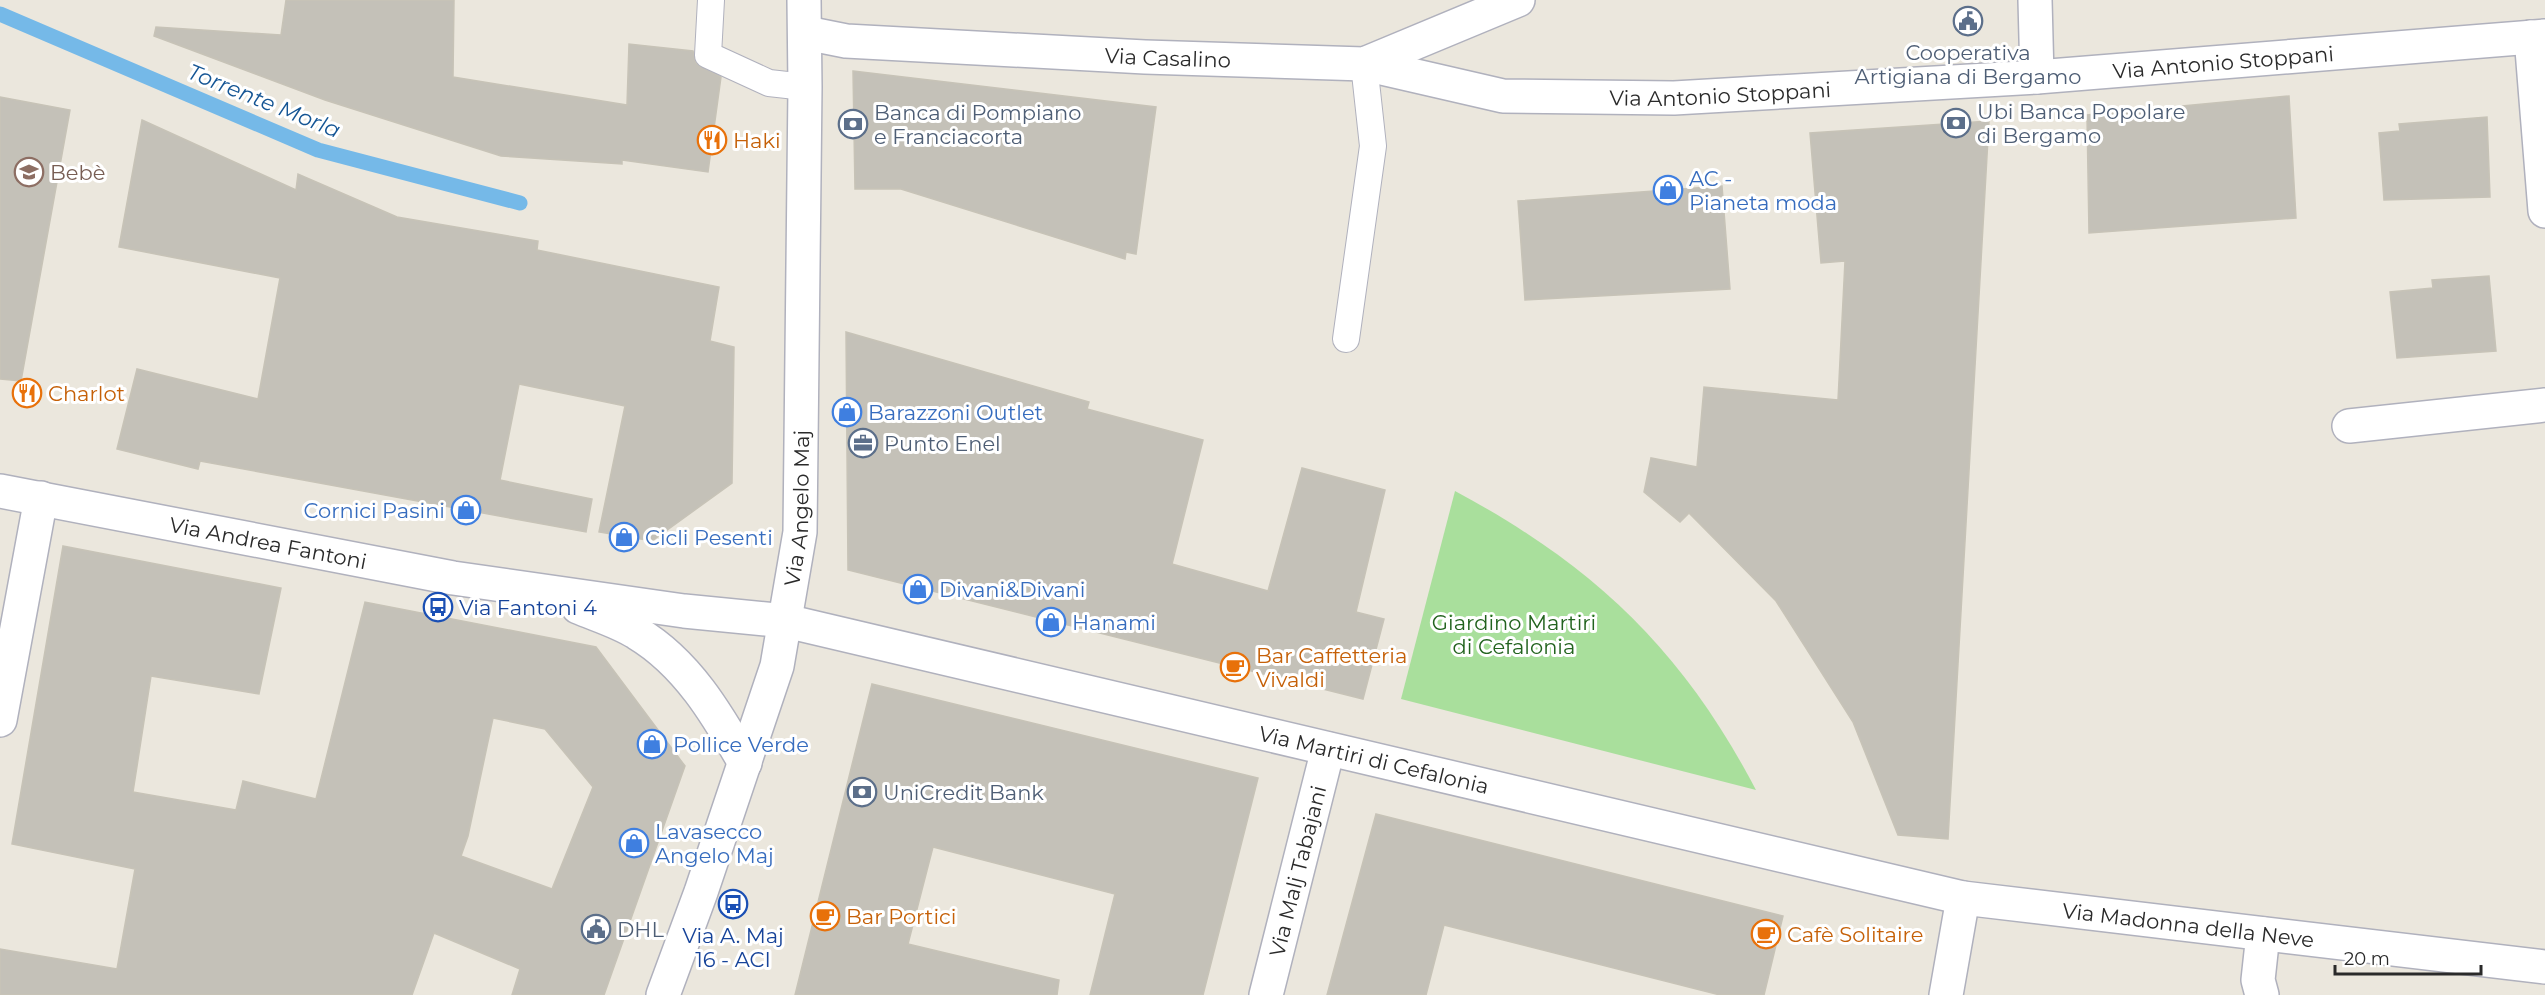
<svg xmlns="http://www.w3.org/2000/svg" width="2545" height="995" font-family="Montserrat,sans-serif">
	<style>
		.green { fill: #a9df9c }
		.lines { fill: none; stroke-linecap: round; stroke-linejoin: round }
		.stream { stroke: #75b9e8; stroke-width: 15 }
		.building { fill: #c4c1b8; stroke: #c7c3b7; stroke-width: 1.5; fill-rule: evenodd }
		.lane-casing { stroke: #b0b1bd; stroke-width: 28 }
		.street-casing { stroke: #b0b1bd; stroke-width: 36 }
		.secondary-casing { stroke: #b0b1bd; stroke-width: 36 }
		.lane { stroke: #fff; stroke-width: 26 }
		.street { stroke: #fff; stroke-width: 33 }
		.secondary { stroke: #fff; stroke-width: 33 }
		.labels { text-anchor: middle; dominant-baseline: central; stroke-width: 6; stroke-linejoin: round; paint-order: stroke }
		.service-label { font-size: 21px; fill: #4e5e75; stroke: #fff; text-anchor: start }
		.street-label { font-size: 21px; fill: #2a2a2a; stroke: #fff }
		.food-label { font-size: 21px; fill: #c56008; stroke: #fff; text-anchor: start }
		.education-label { font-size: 21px; fill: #785e54; stroke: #fff; text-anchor: start }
		.shop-label { font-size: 21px; fill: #366cbe; stroke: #fff; text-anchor: start }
		.transit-label { font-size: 21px; fill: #164399; stroke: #fff; text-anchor: start }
		.park-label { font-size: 21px; fill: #22631e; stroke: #fff }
		.water-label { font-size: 22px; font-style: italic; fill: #155594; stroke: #fff }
	</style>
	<rect width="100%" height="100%" fill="#ebe7dd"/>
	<!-- green -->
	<path class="green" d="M1455,491C1593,565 1682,649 1756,790L1401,699Z"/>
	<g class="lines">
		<!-- stream -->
		<path class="stream" d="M0,14L318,150L520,203"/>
	</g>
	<!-- building -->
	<g class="building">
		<path d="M286,0H454L453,77L627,105L629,44L693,51L696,63L721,77L708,172L622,160V164L501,156L325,100L154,36L156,27L281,35Z"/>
		<path d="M853,71L1156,107L1136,254L1126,252L1125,259L901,189H855Z"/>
		<path d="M2289,96L2296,218L2089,233L2087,115Z"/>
		<path d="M0,97L70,110L21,381L0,379Z"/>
		<path d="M2487,117L2490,197L2384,200L2379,133L2400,131L2399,124Z"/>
		<path d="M142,120L296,190L298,174L397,217L538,241L537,250L719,287L710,341L734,347L732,483L652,541L599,532L625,406L519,384L500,480L592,499L586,532L200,461L198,469L117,449L137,369L258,399L280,278L119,247Z"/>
		<path d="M1989,121L1948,839L1898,835L1853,722L1776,601L1689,513L1680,522L1644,492L1651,458L1697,467L1704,387L1838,400L1845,261L1821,263L1810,133Z"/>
		<path d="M1722,186L1730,289L1525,300L1518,201Z"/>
		<path d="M2489,276L2496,351L2397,358L2390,292L2433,288L2432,280Z"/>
		<path d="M846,332L1089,402L1087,409L1203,440L1172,564L1268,591L1302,468L1385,490L1356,612L1384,619L1363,699L848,570Z"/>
		<path d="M63,546L281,588L259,694L151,676L133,792L236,810L243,781L316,799L365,602L596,647L685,766L604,995H512L520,969L434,933L412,995H0V949L117,969L135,869L12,844ZM493,718L545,729L593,787L552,889L461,856L468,836Z"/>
		<path d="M872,684L1258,778L1203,995H1090L1115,894L933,847L908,944L1059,980L1057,995H795Z"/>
		<path d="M1376,814L1783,916L1764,995H1720L1444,925L1426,995H1327Z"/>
	</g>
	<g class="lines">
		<!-- lane casing -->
		<g class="lane-casing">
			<g id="lane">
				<path d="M711,0L708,55L769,83L805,87"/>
				<path d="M1346,339L1373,146L1364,64"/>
			</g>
		</g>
		<!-- street casing -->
		<g class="street-casing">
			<g id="street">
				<path d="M2035,0L2037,77"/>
				<path id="s1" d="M806,33L846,41L1145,57L1364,64L1518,0"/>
				<path d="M2531,37L2545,211"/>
				<path id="s2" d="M1364,64L1503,96L1674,98L2037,77L2545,36"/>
				<path d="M2349,426L2545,405"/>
				<path id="s3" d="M786,621L1963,898L2545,967"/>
				<path d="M0,720L41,498"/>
				<path id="s4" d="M1266,995L1328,749"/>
				<path d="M1946,995L1963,898"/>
				<path d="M2262,995L2258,980L2263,934"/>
			</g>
		</g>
		<!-- secondary casing -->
		<g class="secondary-casing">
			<g id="secondary">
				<path id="s5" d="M0,491L453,578L684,611L786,621"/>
				<path d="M578,607C597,615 620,622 637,633C687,663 717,714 745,763"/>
				<path id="s6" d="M663,995L701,892L777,666L800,532L805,87L804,0"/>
			</g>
		</g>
		<!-- lane -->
		<use href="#lane" class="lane"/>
		<!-- street -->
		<use href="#street" class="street"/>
		<!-- secondary -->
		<use href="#secondary" class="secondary"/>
	</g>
	<!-- icons -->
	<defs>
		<g id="civic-ring" transform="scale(1.5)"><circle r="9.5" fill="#fff" stroke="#5c6f8a" stroke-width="1.5"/><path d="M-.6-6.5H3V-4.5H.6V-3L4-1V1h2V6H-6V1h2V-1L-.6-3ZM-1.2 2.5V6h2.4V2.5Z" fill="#5c6f8a"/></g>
		<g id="bank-ring" transform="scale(1.5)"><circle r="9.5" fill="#fff" stroke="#5c6f8a" stroke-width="1.5"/><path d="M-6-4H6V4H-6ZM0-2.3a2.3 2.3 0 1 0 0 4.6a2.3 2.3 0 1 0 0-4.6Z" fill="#5c6f8a"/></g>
		<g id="restaurant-ring" transform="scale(1.5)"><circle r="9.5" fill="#fff" stroke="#e8710a" stroke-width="1.5"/><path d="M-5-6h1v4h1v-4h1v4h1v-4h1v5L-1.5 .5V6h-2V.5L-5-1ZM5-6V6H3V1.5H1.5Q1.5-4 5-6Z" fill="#e8710a"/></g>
		<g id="school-ring" transform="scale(1.5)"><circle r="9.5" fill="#fff" stroke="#8d6e63" stroke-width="1.5"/><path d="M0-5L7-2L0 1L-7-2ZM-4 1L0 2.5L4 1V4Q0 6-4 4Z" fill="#8d6e63"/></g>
		<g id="shop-ring" transform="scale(1.5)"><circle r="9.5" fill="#fff" stroke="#3f7fe0" stroke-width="1.5"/><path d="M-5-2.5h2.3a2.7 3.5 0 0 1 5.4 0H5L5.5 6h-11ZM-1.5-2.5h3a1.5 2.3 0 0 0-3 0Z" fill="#3f7fe0"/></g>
		<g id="office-ring" transform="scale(1.5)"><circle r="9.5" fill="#fff" stroke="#5c6f8a" stroke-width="1.5"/><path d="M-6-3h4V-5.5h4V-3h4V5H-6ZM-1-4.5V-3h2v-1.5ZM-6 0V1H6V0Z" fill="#5c6f8a"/></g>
		<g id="bus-ring" transform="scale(1.5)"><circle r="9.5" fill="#fff" stroke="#1a4fb4" stroke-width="1.5"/><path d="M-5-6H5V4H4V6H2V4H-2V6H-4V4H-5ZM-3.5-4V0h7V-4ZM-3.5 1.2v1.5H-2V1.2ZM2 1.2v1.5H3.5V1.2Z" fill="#1a4fb4"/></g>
		<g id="cafe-ring" transform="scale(1.5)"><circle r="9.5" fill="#fff" stroke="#e8710a" stroke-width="1.5"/><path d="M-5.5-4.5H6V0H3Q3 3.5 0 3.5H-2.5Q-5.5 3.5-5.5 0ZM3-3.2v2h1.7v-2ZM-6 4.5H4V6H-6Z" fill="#e8710a"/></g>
	</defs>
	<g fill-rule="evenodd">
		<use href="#civic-ring" x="1968" y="21"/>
		<use href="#bank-ring" x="1956" y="123"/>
		<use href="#bank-ring" x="853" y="124"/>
		<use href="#restaurant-ring" x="712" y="140"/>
		<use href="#school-ring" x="29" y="172"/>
		<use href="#shop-ring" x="1668" y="190"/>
		<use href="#restaurant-ring" x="27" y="393"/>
		<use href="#shop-ring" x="847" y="412"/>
		<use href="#office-ring" x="863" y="443"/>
		<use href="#shop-ring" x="466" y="510"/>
		<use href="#shop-ring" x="624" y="537"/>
		<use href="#shop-ring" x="918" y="589"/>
		<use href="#bus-ring" x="438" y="607"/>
		<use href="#shop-ring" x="1051" y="622"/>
		<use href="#cafe-ring" x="1235" y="667"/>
		<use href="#shop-ring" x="652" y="744"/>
		<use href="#bank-ring" x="862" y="792"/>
		<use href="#shop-ring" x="634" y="843"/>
		<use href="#bus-ring" x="733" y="904"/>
		<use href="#cafe-ring" x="825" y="916"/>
		<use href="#civic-ring" x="596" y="929"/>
		<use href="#cafe-ring" x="1766" y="934"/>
	</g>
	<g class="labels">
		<!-- service labels -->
		<g class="service-label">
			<text x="1968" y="52" text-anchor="middle">Cooperativa<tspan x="1968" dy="24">Artigiana di Bergamo</tspan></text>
			<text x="1977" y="111">Ubi Banca Popolare<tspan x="1977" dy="24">di Bergamo</tspan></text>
			<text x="874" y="112">Banca di Pompiano<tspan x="874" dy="24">e Franciacorta</tspan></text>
			<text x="884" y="443">Punto Enel</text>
			<text x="883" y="792">UniCredit Bank</text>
			<text x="617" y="929">DHL</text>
		</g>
		<!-- street labels -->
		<g class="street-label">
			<text stroke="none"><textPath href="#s1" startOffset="363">Via Casalino</textPath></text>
			<text stroke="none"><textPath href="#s2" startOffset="864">Via Antonio Stoppani</textPath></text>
			<text stroke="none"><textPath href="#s2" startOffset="360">Via Antonio Stoppani</textPath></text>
			<text stroke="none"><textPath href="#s6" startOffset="508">Via Angelo Maj</textPath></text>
			<text stroke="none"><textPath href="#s5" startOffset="273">Via Andrea Fantoni</textPath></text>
			<text stroke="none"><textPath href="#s3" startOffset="604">Via Martiri di Cefalonia</textPath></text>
			<text stroke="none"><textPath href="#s4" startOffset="128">Via Malj Tabajani</textPath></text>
			<text stroke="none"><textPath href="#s3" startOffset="1436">Via Madonna della Neve</textPath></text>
		</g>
		<!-- food labels -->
		<g class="food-label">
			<text x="733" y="140">Haki</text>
			<text x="48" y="393">Charlot</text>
			<text x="1256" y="655">Bar Caffetteria<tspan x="1256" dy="24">Vivaldi</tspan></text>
			<text x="846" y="916">Bar Portici</text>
			<text x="1787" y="934">Cafè Solitaire</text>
		</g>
		<!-- education labels -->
		<g class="education-label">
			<text x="50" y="172">Bebè</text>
		</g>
		<!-- shop labels -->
		<g class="shop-label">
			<text x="1689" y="178">AC -<tspan x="1689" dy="24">Pianeta moda</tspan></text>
			<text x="868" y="412">Barazzoni Outlet</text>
			<text x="445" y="510" text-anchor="end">Cornici Pasini</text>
			<text x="645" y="537">Cicli Pesenti</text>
			<text x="939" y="589">Divani&amp;Divani</text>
			<text x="1072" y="622">Hanami</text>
			<text x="673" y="744">Pollice Verde</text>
			<text x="655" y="831">Lavasecco<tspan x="655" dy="24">Angelo Maj</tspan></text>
		</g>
		<!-- transit labels -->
		<g class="transit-label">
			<text x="459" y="607">Via Fantoni 4</text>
			<text x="733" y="935" text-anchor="middle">Via A. Maj<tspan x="733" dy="24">16 - ACI</tspan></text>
		</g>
		<!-- park labels -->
		<g class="park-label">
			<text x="1514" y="622">Giardino Martiri<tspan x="1514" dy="24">di Cefalonia</tspan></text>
		</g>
		<!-- water labels -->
		<g class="water-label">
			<text transform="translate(264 101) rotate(22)">Torrente Morla</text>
		</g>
	</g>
	<!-- scale -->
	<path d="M2335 965v9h146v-9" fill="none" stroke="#2a2a2a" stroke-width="3"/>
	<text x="2344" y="965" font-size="18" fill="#2a2a2a" stroke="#ffffff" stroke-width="4.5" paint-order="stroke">20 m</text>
</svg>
